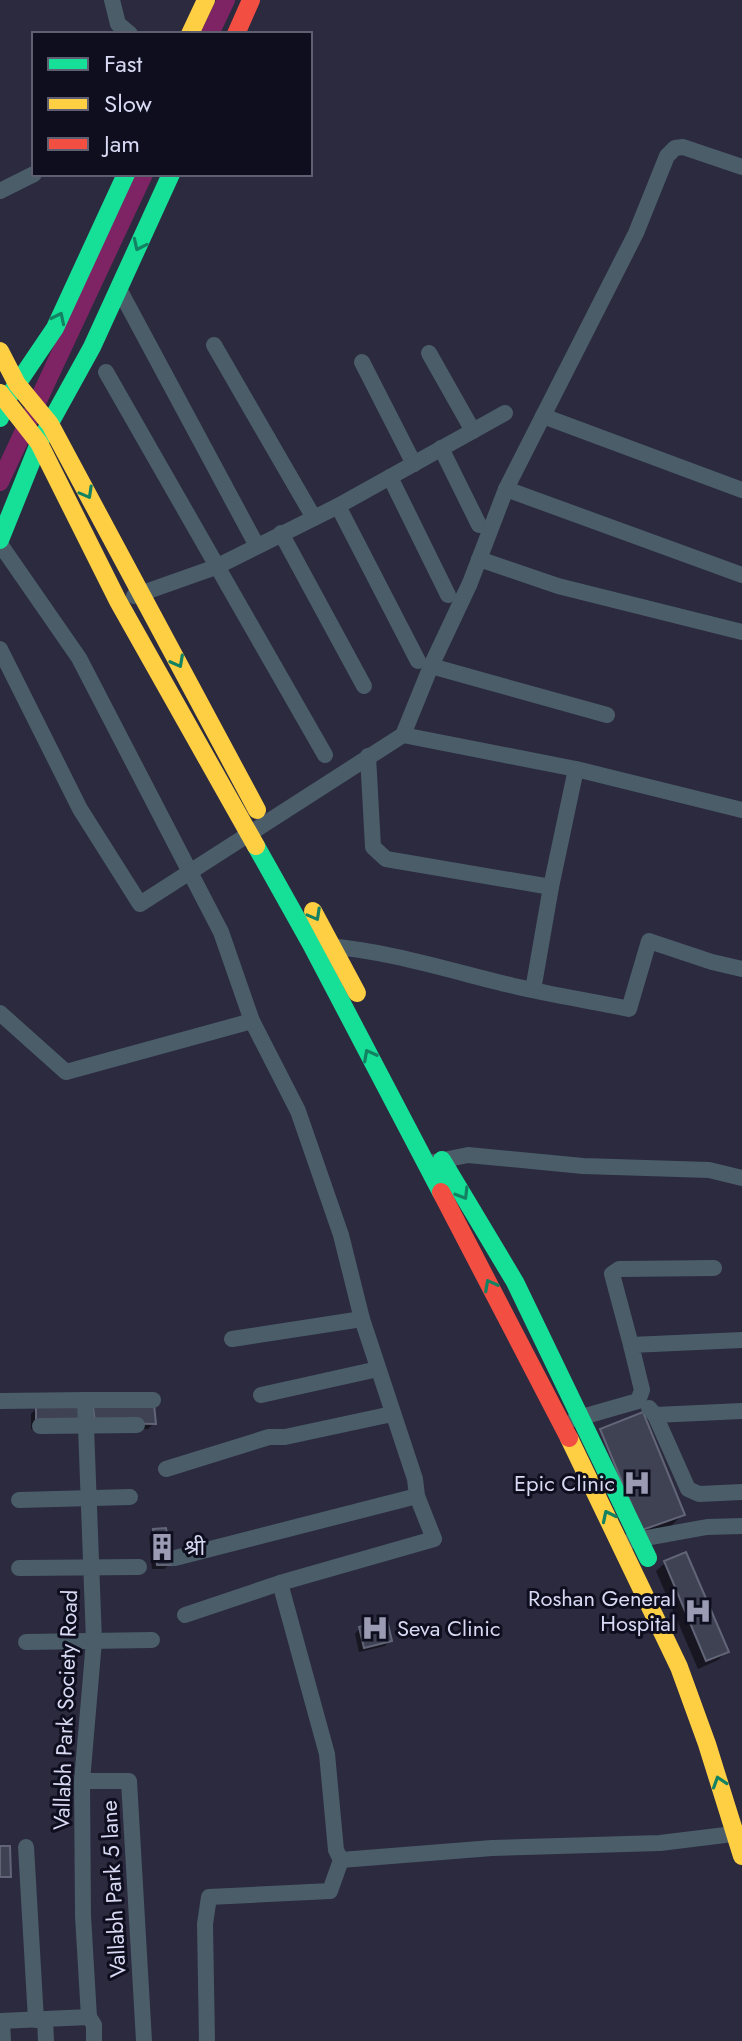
<svg xmlns="http://www.w3.org/2000/svg" width="742" height="2041" font-family="Jost,'Noto Sans Devanagari',sans-serif">
	<style>
		.shadow { fill: #0007 }
		.lines { fill: none; stroke-linecap: round; stroke-linejoin: round }
		.canal { stroke: #7e2464; stroke-width: 18 }
		.building { fill: #3f4253; stroke: #616577; stroke-width: 2 }
		.street { stroke: #4a5d68; stroke-width: 16 }
		.fast { stroke: #16e098; stroke-width: 18 }
		.slow { stroke: #ffcf43; stroke-width: 18 }
		.jam { stroke: #f24e42; stroke-width: 18 }
		.oneway { stroke: #128262 }
		.labels { text-anchor: middle; dominant-baseline: central; stroke-width: 6; stroke-linejoin: round; paint-order: stroke }
		.poi-label { font-size: 22px; fill: #d8d9f3; stroke: #0e0e1f; text-anchor: end }
		.street-label { font-size: 22px; fill: #d8d9f3; stroke: #0e0e1f }
	</style>
	<rect width="100%" height="100%" fill="#2b2a3f"/>
	<!-- shadow -->
	<g class="shadow">
		<path d="M94,1408L154,1423L148,1429L91,1428L89,1413Z"/>
		<path d="M36,1409L73,1428L31,1429V1414Z"/>
		<path d="M642,1414L682,1515L671,1526L631,1540Z"/>
		<path d="M154,1531L170,1564L164,1569H152L149,1536Z"/>
		<path d="M665,1563L727,1651L718,1660L698,1669L656,1571Z"/>
		<path d="M360,1628L390,1640L385,1646L359,1652L355,1634Z"/>
	</g>
	<g class="lines">
		<!-- canal -->
		<g class="canal">
			<path d="M210,34L226,0"/>
			<path d="M0,482L144,174"/>
		</g>
	</g>
	<!-- building -->
	<g class="building">
		<path d="M154,1404L156,1424L95,1423L93,1406Z"/>
		<path d="M36,1407H79L80,1423L36,1424Z"/>
		<path d="M643,1412L685,1515L642,1530L600,1429Z"/>
		<path d="M166,1528L172,1565H157L153,1529Z"/>
		<path d="M686,1552L729,1652L706,1661L664,1561Z"/>
		<path d="M387,1620L392,1641L364,1648L359,1627Z"/>
		<path d="M0,1846H10L11,1877H0Z"/>
	</g>
	<g class="lines">
		<!-- street -->
		<g class="street">
			<path d="M112,0L118,24L130,34"/>
			<path d="M0,191L34,174"/>
			<path d="M119,289L257,546"/>
			<path d="M214,345L314,518"/>
			<path d="M429,353L473,431"/>
			<path d="M362,362L414,464"/>
			<path d="M106,372L325,755"/>
			<path d="M543,416L742,490"/>
			<path d="M441,448L479,525"/>
			<path d="M390,477L448,595"/>
			<path d="M506,489L742,575"/>
			<path d="M338,506L418,661"/>
			<path d="M281,533L364,686"/>
			<path d="M0,544L79,658L221,932L252,1021L298,1111L341,1235L362,1319L415,1479L417,1496L434,1539L280,1583L185,1615"/>
			<path d="M479,559L558,586L742,632"/>
			<path d="M134,596L216,567L338,506L505,413"/>
			<path d="M0,649L80,809L140,904L403,735L431,666L470,583L506,489L636,233L667,156L675,148L683,147L742,167"/>
			<path d="M431,666L607,715"/>
			<path d="M403,735L576,769L742,810"/>
			<path d="M368,756L373,847L386,859L551,887"/>
			<path d="M326,946C390,951 451,971 514,986C552,995 591,1001 629,1009L649,941L712,962L742,969"/>
			<path d="M533,990L551,887L576,769"/>
			<path d="M0,1013L66,1072L252,1021"/>
			<path d="M434,1162L468,1155L583,1166L709,1170L742,1178"/>
			<path d="M232,1339L362,1319"/>
			<path d="M631,1345L612,1274L619,1269L714,1268"/>
			<path d="M261,1395L378,1369"/>
			<path d="M85,1400H153"/>
			<path d="M0,1401L85,1400L94,1641L82,1781L83,1916L89,2017L0,2021"/>
			<path d="M649,1408L655,1415L742,1411"/>
			<path d="M655,1415L688,1489L699,1494L742,1492"/>
			<path d="M575,1419L638,1401L642,1390L631,1345L742,1340"/>
			<path d="M40,1426L137,1425"/>
			<path d="M166,1469L269,1437H285L392,1414"/>
			<path d="M19,1500L130,1497"/>
			<path d="M630,1541L707,1527L742,1526"/>
			<path d="M175,1558L417,1496"/>
			<path d="M19,1568L139,1567"/>
			<path d="M26,1642L152,1640"/>
			<path d="M82,1781H129L144,2041"/>
			<path d="M26,1847L36,2020"/>
			<path d="M341,1860L492,1848L660,1843L742,1833"/>
			<path d="M89,2017L94,2025V2041"/>
			<path d="M45,2019L46,2041"/>
			<path d="M2,2021L3,2041"/>
			<path d="M207,2041L205,1924L209,1897L330,1891L341,1860L336,1850L327,1754L280,1583"/>
		</g>
		<!-- fast -->
		<g class="fast">
			<path d="M0,418L5,402L55,328L126,174"/>
			<path d="M0,540L39,443L92,347L171,174"/>
			<path d="M256,846L311,944L441,1192"/>
			<path d="M442,1160L515,1282L648,1558"/>
		</g>
		<!-- slow -->
		<g class="slow">
			<path d="M190,34L206,0"/>
			<path d="M0,351L17,384L50,424L257,810"/>
			<path d="M0,393L39,443L118,601L256,846"/>
			<path d="M313,911L357,993"/>
			<path d="M569,1438L679,1667L707,1744L742,1856"/>
		</g>
		<!-- jam -->
		<g class="jam">
			<path d="M236,34L251,0"/>
			<path d="M441,1192L569,1438"/>
		</g>
	</g>
	<!-- one-way arrows -->
	<defs><path id="oneway-chevron" d="M-2-3.5L2.5 0L-2 3.5" fill="none" stroke-width="1.6" stroke-linecap="round" stroke-linejoin="round" transform="scale(2)"/></defs>
	<g class="oneway">
		<use href="#oneway-chevron" transform="translate(139 245) rotate(115)"/>
		<use href="#oneway-chevron" transform="translate(59 318) rotate(-64)"/>
		<use href="#oneway-chevron" transform="translate(87 493) rotate(61)"/>
		<use href="#oneway-chevron" transform="translate(178 662) rotate(62)"/>
		<use href="#oneway-chevron" transform="translate(315 915) rotate(61)"/>
		<use href="#oneway-chevron" transform="translate(369 1055) rotate(-118)"/>
		<use href="#oneway-chevron" transform="translate(463 1194) rotate(59)"/>
		<use href="#oneway-chevron" transform="translate(490 1285) rotate(-118)"/>
		<use href="#oneway-chevron" transform="translate(608 1516) rotate(-116)"/>
		<use href="#oneway-chevron" transform="translate(719 1782) rotate(-108)"/>
	</g>
	<!-- icons -->
	<defs>
		<g id="hospital-bare" transform="scale(2.16)"><path d="M-5-5h3v3.5h4V-5h3V5h-3V1.5h-4V5h-3Z" fill="#9b9cb4" stroke="#0e0e1f" stroke-width="2.5" paint-order="stroke"/></g>
		<g id="building-bare" transform="scale(2.16)"><path d="M-4-6H4V6H1V3H-1V6H-4ZM-2.5-4.3h1.7v1.8h-1.7ZM.8-4.3h1.7v1.8H.8ZM-2.5-1h1.7V.8h-1.7ZM.8-1h1.7V.8H.8Z" fill="#9b9cb4" stroke="#0e0e1f" stroke-width="2.5" paint-order="stroke"/></g>
	</defs>
	<g fill-rule="evenodd">
		<use href="#hospital-bare" x="637" y="1483"/>
		<use href="#building-bare" x="162" y="1547"/>
		<use href="#hospital-bare" x="698" y="1611"/>
		<use href="#hospital-bare" x="375" y="1628"/>
	</g>
	<g class="labels">
		<!-- poi labels -->
		<g class="poi-label">
			<text x="615" y="1483">Epic Clinic</text>
			<text x="184" y="1547" text-anchor="start">श्री</text>
			<text x="676" y="1598">Roshan General<tspan x="676" dy="25">Hospital</tspan></text>
			<text x="397" y="1628" text-anchor="start">Seva Clinic</text>
		</g>
		<!-- street labels -->
		<g class="street-label">
			<text transform="translate(65 1710) rotate(-88)">Vallabh Park Society Road</text>
			<text transform="translate(113 1889) rotate(-93)">Vallabh Park 5 lane</text>
		</g>
	</g>
	<!-- legend -->
	<rect x="32" y="32" width="280" height="144" fill="#0e0e1f" stroke="#5f5f74" stroke-width="2"/>
	<rect x="48" y="58" width="40" height="12" fill="#16e098" stroke="#5f5f74" stroke-width="2"/>
	<text x="104" y="72" font-size="24" fill="#d8d9f3">Fast</text>
	<rect x="48" y="98" width="40" height="12" fill="#ffcf43" stroke="#5f5f74" stroke-width="2"/>
	<text x="104" y="112" font-size="24" fill="#d8d9f3">Slow</text>
	<rect x="48" y="138" width="40" height="12" fill="#f24e42" stroke="#5f5f74" stroke-width="2"/>
	<text x="104" y="152" font-size="24" fill="#d8d9f3">Jam</text>
</svg>
